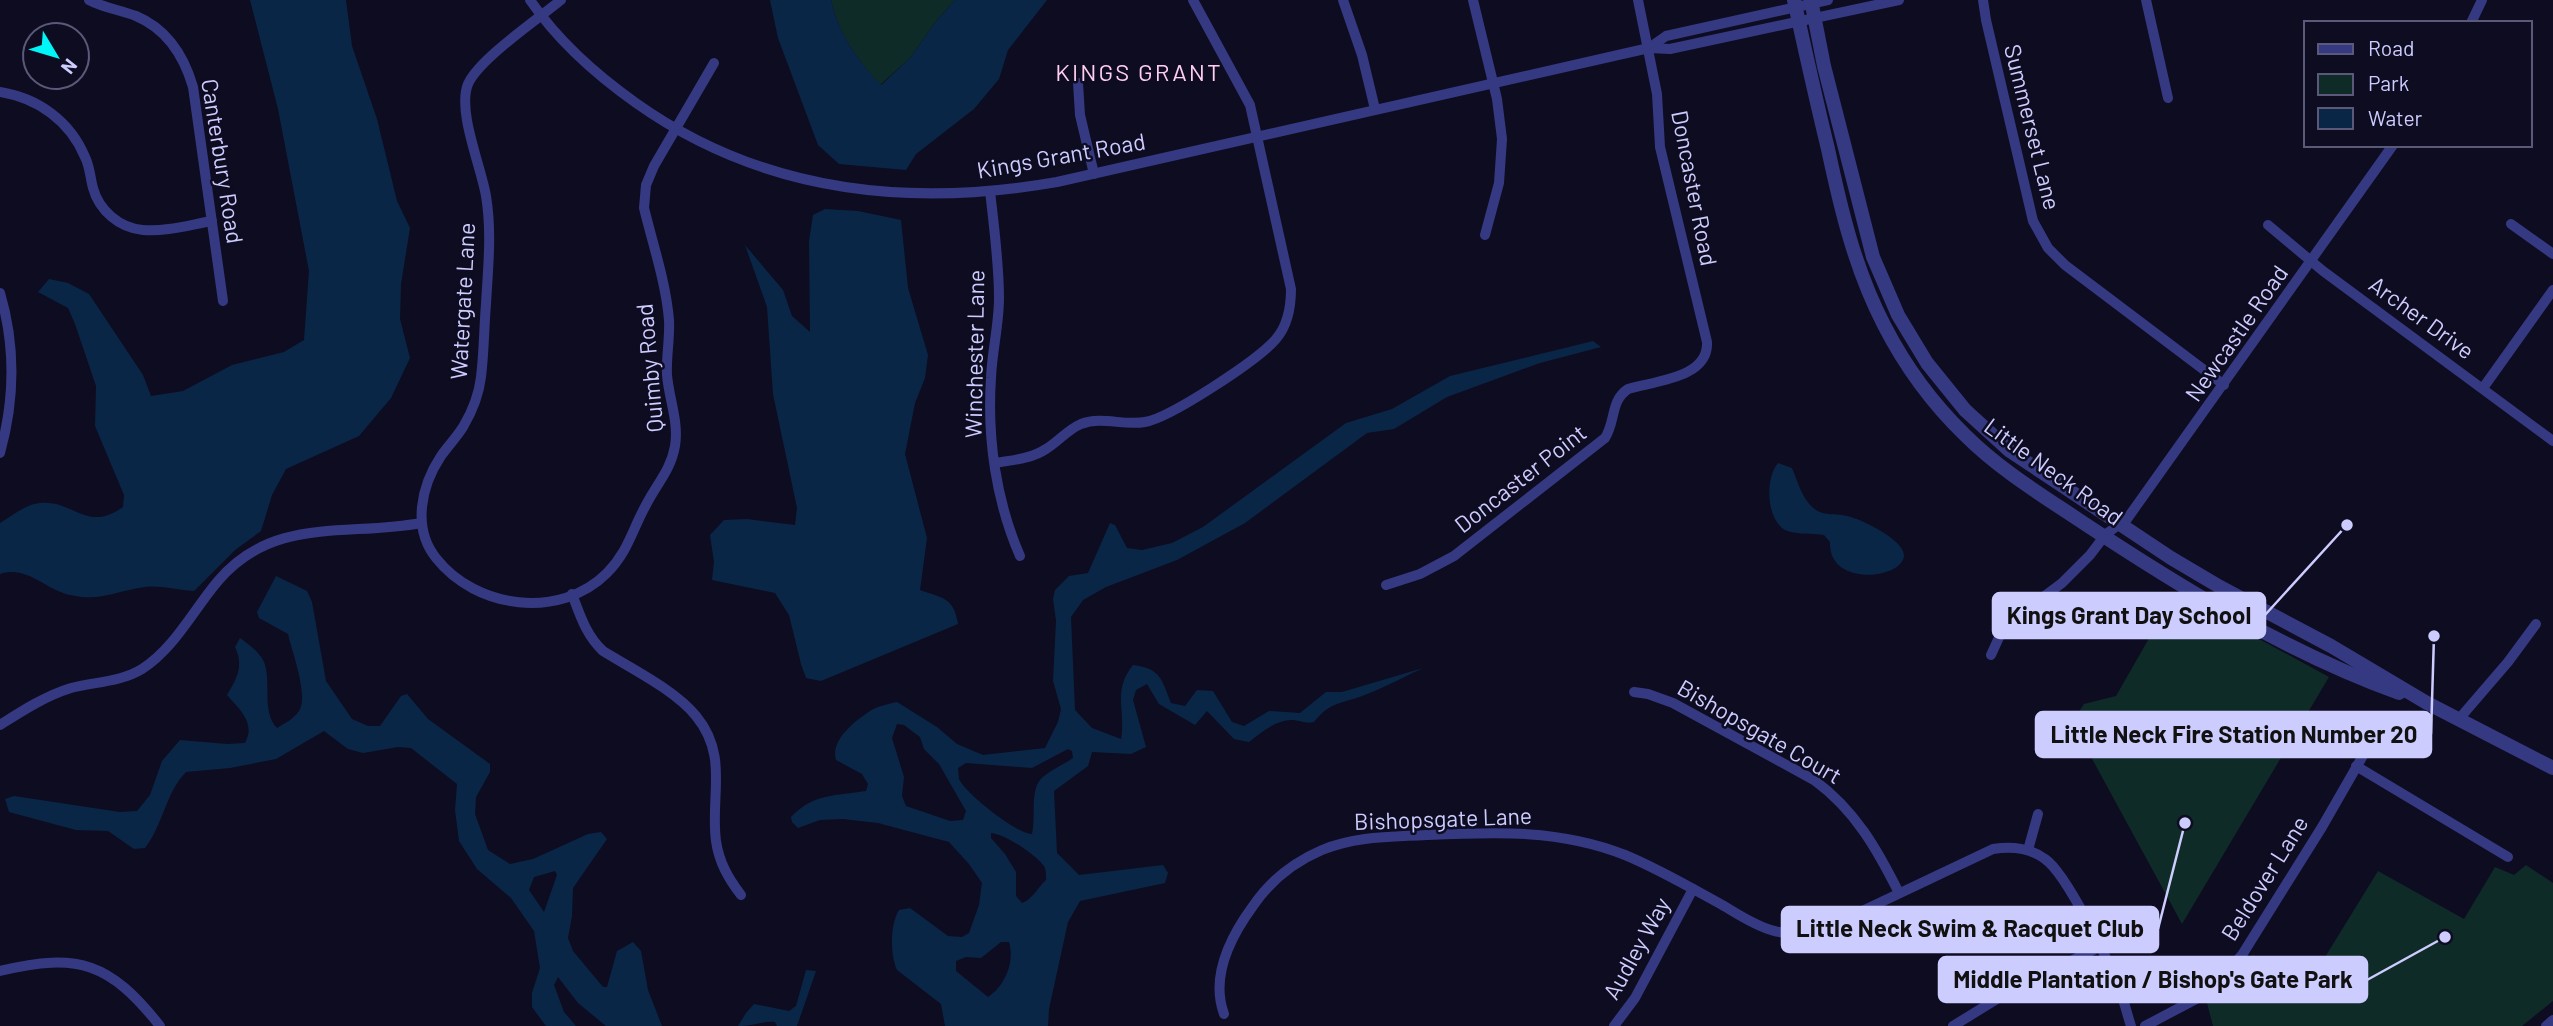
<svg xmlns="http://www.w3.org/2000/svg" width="2553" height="1026" font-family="Barlow,sans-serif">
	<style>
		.green { fill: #0f2b27 }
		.water { fill: #0a2646; fill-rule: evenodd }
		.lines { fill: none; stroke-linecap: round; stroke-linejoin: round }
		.minor { stroke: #353981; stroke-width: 10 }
		.tertiary { stroke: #353981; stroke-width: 14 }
		.labels { text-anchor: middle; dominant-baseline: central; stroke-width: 5; stroke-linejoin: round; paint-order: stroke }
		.street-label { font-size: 23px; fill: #cdccff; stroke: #0e0c21 }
		.neighbourhood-label { font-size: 24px; letter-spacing: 2px; fill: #ffcef2; stroke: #0e0c21 }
		.leader { fill: none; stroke: #cdccff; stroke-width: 2.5 }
		.callout-dot { fill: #cdccff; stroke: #0e0c21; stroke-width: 2.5 }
		.callout { fill: #cdccff; stroke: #cdccff; stroke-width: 2.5 }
		.callout-label { font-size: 24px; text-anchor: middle; font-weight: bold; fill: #111 }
	</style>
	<rect width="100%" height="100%" fill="#0e0c21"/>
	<!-- green -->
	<g class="green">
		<path d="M831,0H955L937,20L910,58L880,85C858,60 838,34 831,0Z"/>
		<path d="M2175,593L2329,677L2182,924L2072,722L2084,704L2116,696Z"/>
		<path d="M2526,865L2553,883V1001L2522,1026H2213L2207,1003L2253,955L2306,988L2378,871L2464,919L2495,867L2514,875Z"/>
	</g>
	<!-- water -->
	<g class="water">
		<path d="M250,0H346L352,46L377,119L397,201L410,228L401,284L400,319L410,358L391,398L359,436L286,469L272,495L261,531L235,550L194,591C178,590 160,585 145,587C115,591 101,602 70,595C44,589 27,565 0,574V523C10,517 23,507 34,504C72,495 84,535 123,507L124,495L95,426L96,386L75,324L68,308L38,292L49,279L68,283L89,294L143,375L151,396L183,391L232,365L284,352L304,340L309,271L278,109Z"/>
		<path d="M770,0H831C838,33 858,61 881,85L910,58L937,20L955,0H1047L1008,50L999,79L974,109L916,154L906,170L839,164L818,145L778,38Z"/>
		<path d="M825,209L858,211L901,220L908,288L928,355L925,378L915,403L905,454L927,538L920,590C942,598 954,597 958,624L821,681L806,678L801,664L789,615L775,593L712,580L714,562L710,535L724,520L747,519L795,525L797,508L773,394L767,307L745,245L783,290L792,316L810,332L809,241L813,215Z"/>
		<path d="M1593,341L1601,347L1540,363L1447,397L1394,429L1367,433L1245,523L1177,560L1106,587L1083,600L1071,617L1075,710L1092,728L1121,739C1126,710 1112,691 1133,665C1161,669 1161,678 1171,703L1185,706L1197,690L1213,691L1232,722L1244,726L1269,711L1300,713L1326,692H1342L1423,668C1405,676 1386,687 1367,694C1344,704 1331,700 1314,722C1305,724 1300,720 1291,720C1276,720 1260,733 1249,742L1234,739L1207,711L1195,725L1159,704L1147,684L1136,690L1133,700L1146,747L1131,754L1092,752L1088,766L1054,791L1057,853L1079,875L1163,865L1168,873L1165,883L1080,901L1068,922L1049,1009L1048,1026H945L941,1004L897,970C890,955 890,924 899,910L910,908L948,936L962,937L969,933L979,905L982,883L969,864L949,842L878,823L843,819L820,820L798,828L792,822L791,817C814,793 836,796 866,791L868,784L862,774L836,760C830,740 855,721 870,711C878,706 888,704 897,702L937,727L957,744L983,755L1045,748L1058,722L1061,709L1053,681L1056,621L1053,599L1055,590L1069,576L1088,573L1110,523L1115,525L1127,548L1142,550L1172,543L1203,527L1346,423L1392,409L1450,376ZM897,724L904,725L920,737L924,749L939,764L966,811L963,820L950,821L906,806L902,796L904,777L892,738ZM1068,749L1072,751L1073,758C1063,765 1048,771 1040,780C1030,792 1036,819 1032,834C1018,835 965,793 959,779C959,777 958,769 958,768L966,763L1032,768ZM991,833C1003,833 1039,856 1045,868C1046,872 1046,876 1046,880C1038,887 1033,899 1022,903L1016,896V872L1005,854L991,838ZM1001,942H1009C1015,962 1005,986 988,997L956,971V961L966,957L981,958Z"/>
		<path d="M1778,463L1792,468C1798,482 1802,500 1816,510C1824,516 1837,513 1847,516C1861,519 1903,539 1904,555C1904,579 1828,588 1830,542L1824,535C1813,533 1795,535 1785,530C1766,519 1765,478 1778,463Z"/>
		<path d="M276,576L307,591L312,602L326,681L352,719L368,726H380L401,696L407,694L428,719L490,764V772L476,797L475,814L488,850L510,864L533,859L588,834L601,832L607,839L573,888L572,916L568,938L573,951L603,987H607L617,951L633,942L641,951L648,990L662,1026H606L578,1003L558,977L554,985L564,1012L576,1026H546L532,1007V993L540,968L534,931L511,898L477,869L459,841L455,810L457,784L411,748L398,747L363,753L348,749L324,731L276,759L230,768L186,772C166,792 163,825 145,848L134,849L108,831L76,830L9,812L5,799L14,796L120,812L137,811L150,795L162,761L180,740L227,744L245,743C256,723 240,710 227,695C237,678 244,666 235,647L240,638C249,645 259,651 264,662C272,683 261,711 277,728C285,723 294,719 299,711C309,696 292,652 288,634L259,618L257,612ZM555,871L557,875L544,912L529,890L534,877Z"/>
		<path d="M806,970L816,971L797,1026H777L775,1022C762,1021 753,1026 738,1026L746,1013L754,1004L789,1011L796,1006Z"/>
	</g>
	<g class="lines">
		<!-- minor -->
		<g class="minor">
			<path d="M89,0C104,8 121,10 136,16C167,29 184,56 193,87L223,301"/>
			<path d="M530,0C558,41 595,74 636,103C761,192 908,208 1057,182L1649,48L1670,49L1899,0"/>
			<path d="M561,0C538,19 479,59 468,84C457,111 481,166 486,196C492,232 488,268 486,304C484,328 484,353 481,377C479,394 472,412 463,427C456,438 448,446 441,456C421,486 412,528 436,558C476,609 560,620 607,573C628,552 632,530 646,505C656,485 671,470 675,446C679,422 669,399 667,375C666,357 670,339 669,320C666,283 653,245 644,208L646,185L654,166L714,63"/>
			<path d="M1343,0L1362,55L1375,109"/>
			<path d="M1473,0L1497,99L1502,139L1499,183L1485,235"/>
			<path d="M1983,0L1986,20L2033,221L2048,248L2065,265L2224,385"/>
			<path d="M2146,0L2168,98"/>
			<path d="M2471,23L2482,0"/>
			<path d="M1649,48L1666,36L1828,0"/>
			<path d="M1078,83L1080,115L1094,174"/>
			<path d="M0,92C38,98 70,121 85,157C90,167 90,177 93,188C99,210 119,228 143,230C165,232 189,225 212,221"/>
			<path d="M990,191C994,227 999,263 999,298C999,325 992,351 991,378C987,438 996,501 1020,556"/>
			<path d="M2511,224L2553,254"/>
			<path d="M2268,225L2323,271L2553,441"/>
			<path d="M0,293C16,347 15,399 0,453"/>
			<path d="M2483,388L2553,290"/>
			<path d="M995,463C1012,460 1031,459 1046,449C1059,441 1067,430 1081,424C1102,416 1123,426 1145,422C1170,418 1258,360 1276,339C1288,325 1291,308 1291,289L1250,105L1193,0"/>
			<path d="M1386,585L1420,574L1454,556L1605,438C1616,421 1610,401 1628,389C1655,381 1709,378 1707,342L1660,147L1657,94L1638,0"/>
			<path d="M572,594C580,615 586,635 603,651C632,669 675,690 696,716C729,756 710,796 716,841C719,862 728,878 741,895"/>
			<path d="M1991,655L2001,633L2010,622L2062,583L2090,555L2106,534L2127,519L2393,145"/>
			<path d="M1634,692L1648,694L1673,703L1814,780C1855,810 1877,849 1899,893"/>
			<path d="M2459,719L2508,662L2536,624"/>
			<path d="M0,725C22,711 45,696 71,688C94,682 121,682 142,669C174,649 194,609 218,581C274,515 348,537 421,523"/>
			<path d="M2356,766L2508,857"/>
			<path d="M2028,850L2038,814"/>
			<path d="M0,971C79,952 110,963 160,1026"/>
			<path d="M1224,1014C1210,976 1231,936 1253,906C1270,881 1294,862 1322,850C1356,836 1391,837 1426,835C1495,832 1560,829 1625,855C1659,869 1691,888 1724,906C1739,915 1754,925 1771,930C1786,935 1802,934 1818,932L1993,849C2012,846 2030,848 2045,859C2067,874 2109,962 2120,990C2124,1001 2127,1014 2131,1026"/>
			<path d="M1614,1026L1635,998L1693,889"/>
			<path d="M1953,1026L2005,994L2099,947"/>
			<path d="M2145,1026L2198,998L2214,985L2242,955L2322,827L2384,719"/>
			<path d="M2546,1026L2553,1020"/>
		</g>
		<!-- tertiary -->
		<g class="tertiary">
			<path d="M1794,0C1805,50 1816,100 1828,149C1841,210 1855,269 1884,325C1905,366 1932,403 1965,435C1999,469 2040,494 2079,520C2180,587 2286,652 2399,693"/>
			<path d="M1811,0L1824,66L1873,257L1898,315L1927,363L1965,410L2010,451L2171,558L2220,587L2331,646L2427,703L2553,768"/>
		</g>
	</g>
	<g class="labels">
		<!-- street labels -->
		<g class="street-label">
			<text transform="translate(2033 127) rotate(76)">Summerset Lane</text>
			<text transform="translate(1061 155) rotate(-10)">Kings Grant Road</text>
			<text transform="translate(223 161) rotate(81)">Canterbury Road</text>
			<text transform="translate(1695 188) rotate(79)">Doncaster Road</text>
			<text transform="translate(462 301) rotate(-87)">Watergate Lane</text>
			<text transform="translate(2422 317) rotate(36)">Archer Drive</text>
			<text transform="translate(2236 333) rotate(-55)">Newcastle Road</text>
			<text transform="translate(974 354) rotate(-89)">Winchester Lane</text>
			<text transform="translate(649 368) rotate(-95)">Quimby Road</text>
			<text transform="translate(2054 471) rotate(36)">Little Neck Road</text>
			<text transform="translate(1520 478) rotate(-38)">Doncaster Point</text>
			<text transform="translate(1760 731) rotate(30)">Bishopsgate Court</text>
			<text transform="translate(1443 818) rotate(-2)">Bishopsgate Lane</text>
			<text transform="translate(2264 878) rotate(-58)">Beldover Lane</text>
			<text transform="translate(1636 948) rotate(-61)">Audley Way</text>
		</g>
		<!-- neighbourhood labels -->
		<g class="neighbourhood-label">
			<text x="1139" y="71">KINGS GRANT</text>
		</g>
	</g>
	<!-- callouts -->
	<path class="leader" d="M2347 525L2265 615M2434 636L2431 734M2185 823L2158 929M2445 937L2367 980"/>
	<g class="callout-dot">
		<circle cx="2347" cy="525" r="7"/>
		<circle cx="2434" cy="636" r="7"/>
		<circle cx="2185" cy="823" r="7"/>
		<circle cx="2445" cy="937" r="7"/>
	</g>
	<g class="callout">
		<rect x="1993" y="593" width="272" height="45" rx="7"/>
		<rect x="2036" y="712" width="395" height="45" rx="7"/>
		<rect x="1782" y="907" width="376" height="45" rx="7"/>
		<rect x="1939" y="957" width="428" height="45" rx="7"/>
	</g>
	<g class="callout-label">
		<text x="2129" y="624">Kings Grant Day School</text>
		<text x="2234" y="743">Little Neck Fire Station Number 20</text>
		<text x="1970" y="937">Little Neck Swim &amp; Racquet Club</text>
		<text x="2153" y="988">Middle Plantation / Bishop's Gate Park</text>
	</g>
	<!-- legend -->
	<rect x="2304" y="21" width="228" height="126" fill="#0e0c21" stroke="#5a597a" stroke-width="2"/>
	<rect x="2318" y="44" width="35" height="10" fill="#353981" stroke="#5a597a" stroke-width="2"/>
	<text x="2368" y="56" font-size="21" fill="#cdccff">Road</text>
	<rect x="2318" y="74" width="35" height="21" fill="#0f2b27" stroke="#5a597a" stroke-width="2"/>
	<text x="2368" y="91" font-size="21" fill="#cdccff">Park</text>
	<rect x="2318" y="108" width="35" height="21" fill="#0a2646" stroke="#5a597a" stroke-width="2"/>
	<text x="2368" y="126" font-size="21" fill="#cdccff">Water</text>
	<!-- north arrow -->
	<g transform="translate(56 56) rotate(128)"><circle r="33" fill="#0e0c21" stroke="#5a597a" stroke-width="2"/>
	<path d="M0-5L12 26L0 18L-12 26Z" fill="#00f5f7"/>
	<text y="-10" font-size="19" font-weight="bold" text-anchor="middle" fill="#cdccff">N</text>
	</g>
</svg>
